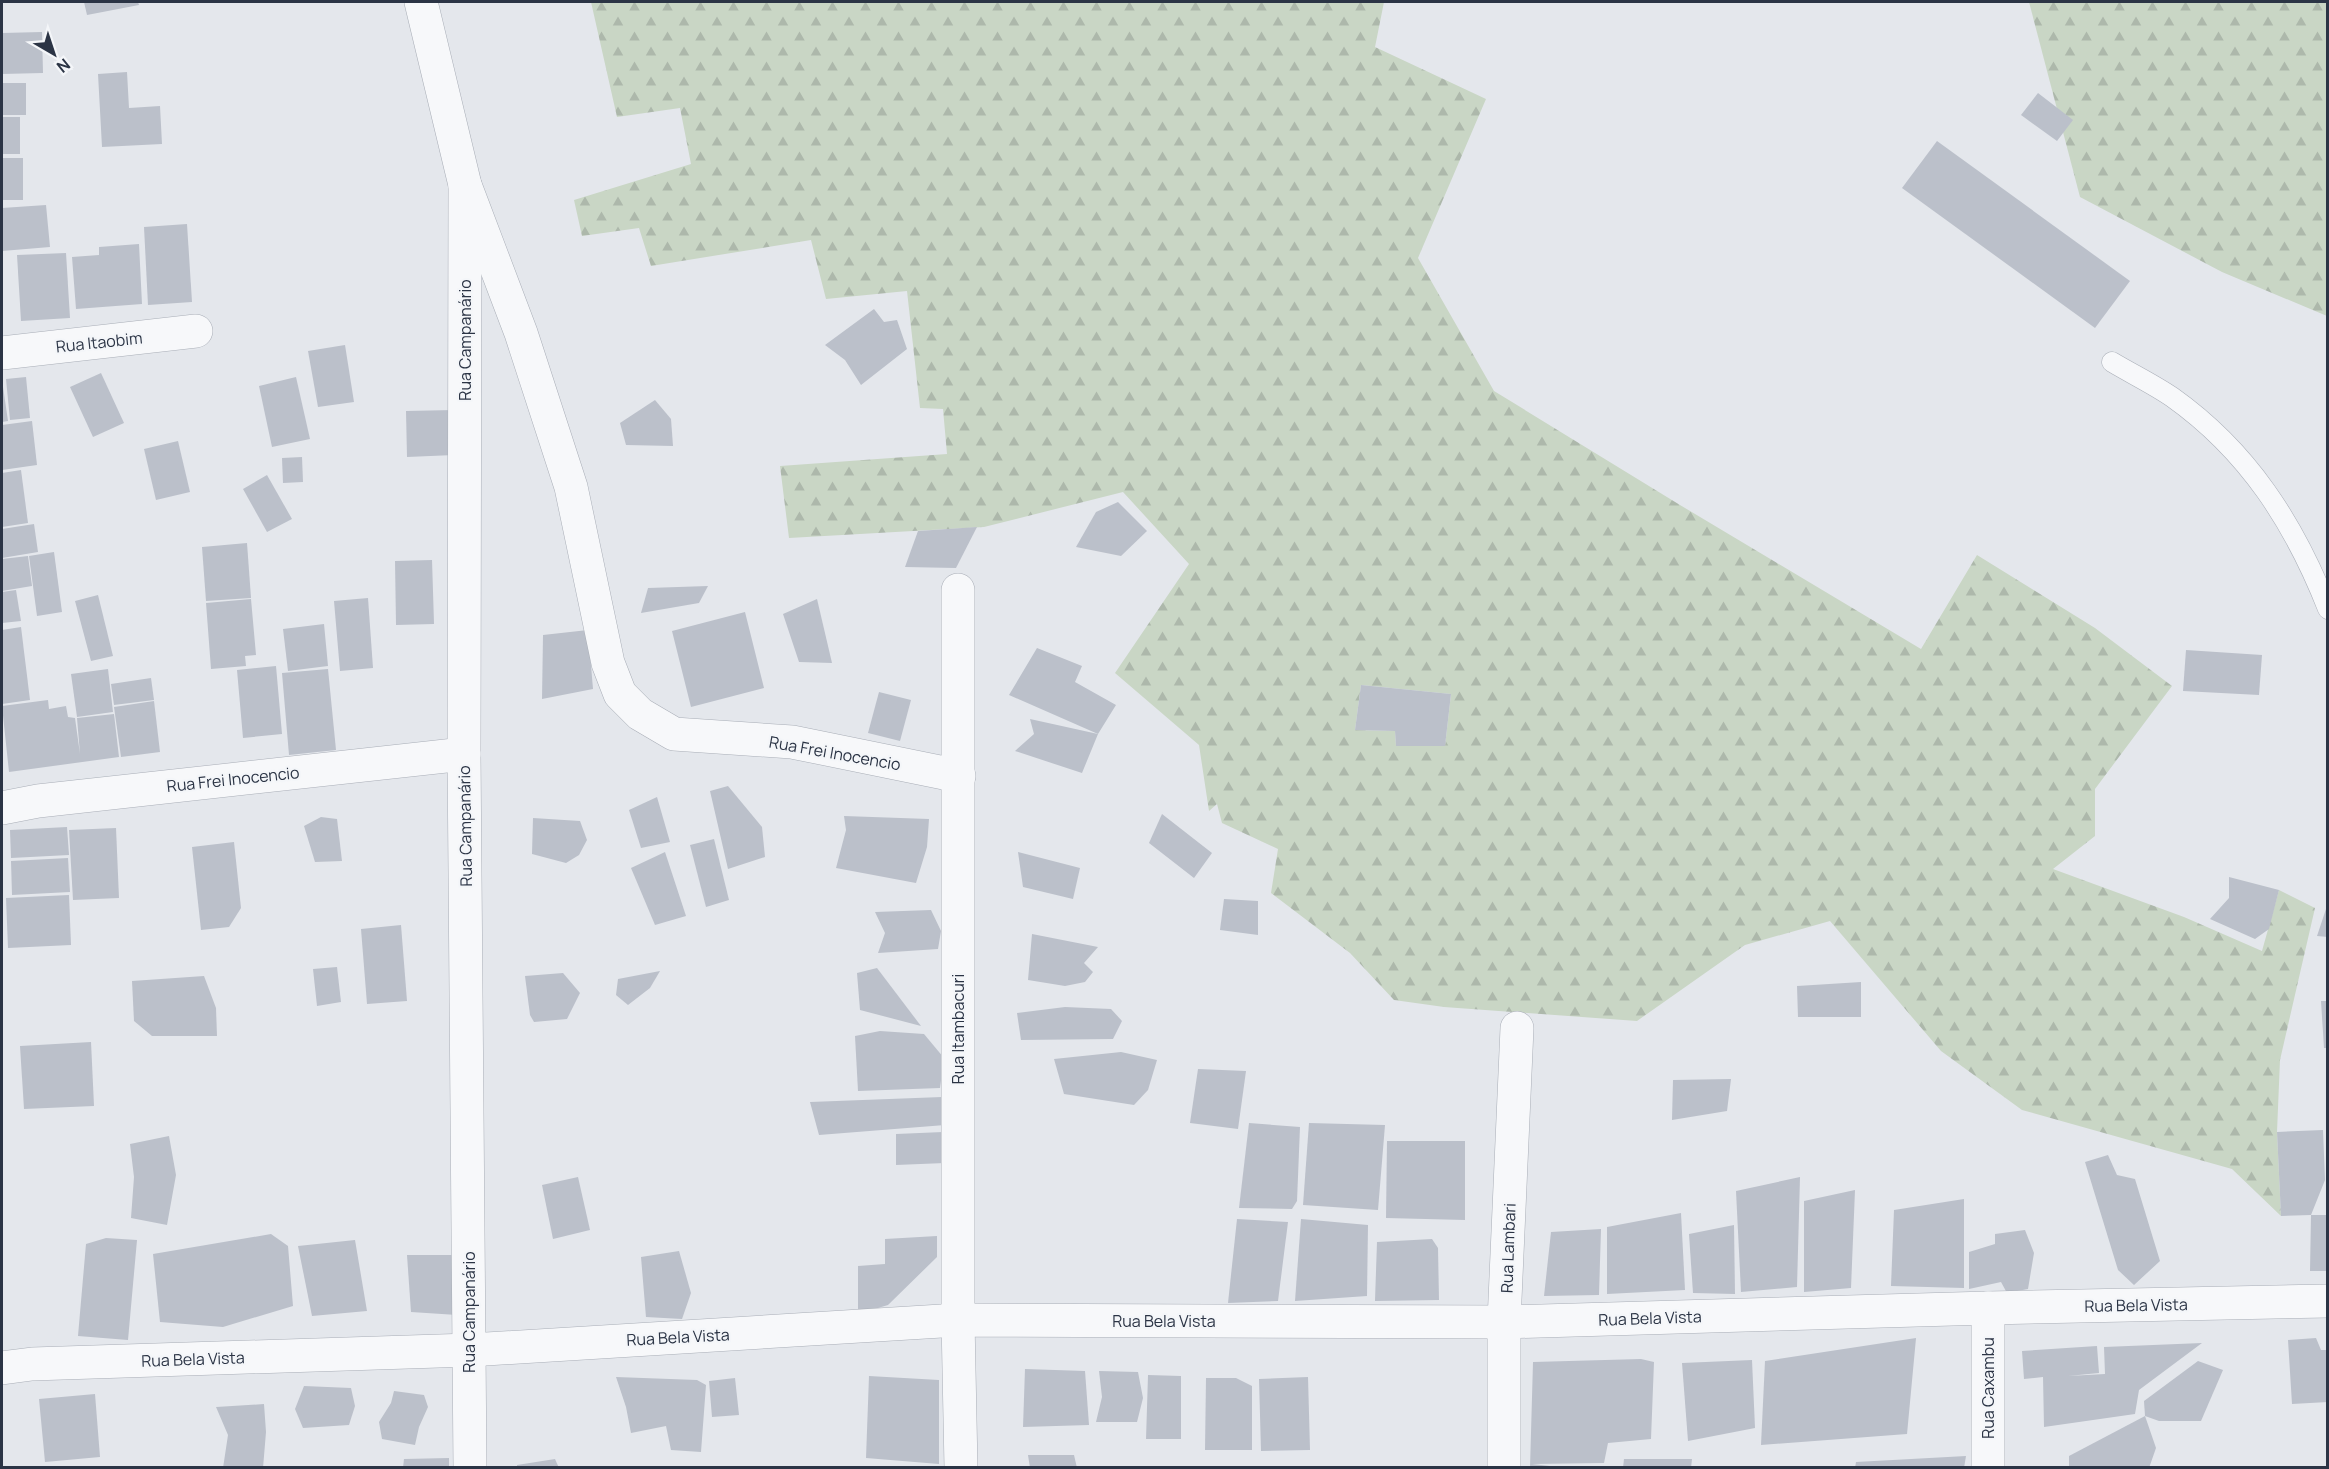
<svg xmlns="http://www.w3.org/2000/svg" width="2329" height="1469" font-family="Manrope,sans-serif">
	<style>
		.forest { fill: url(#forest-firs); fill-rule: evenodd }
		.building { fill: #bbc0ca }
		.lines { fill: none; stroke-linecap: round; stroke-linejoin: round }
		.lane-casing { stroke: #a9aeb7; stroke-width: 21 }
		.street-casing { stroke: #a9aeb7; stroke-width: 34 }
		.lane { stroke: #f7f8fa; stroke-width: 20 }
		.street { stroke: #f7f8fa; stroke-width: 33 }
		.labels { text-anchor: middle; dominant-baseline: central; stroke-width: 4.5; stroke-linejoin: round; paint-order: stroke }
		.street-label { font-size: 16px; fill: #2b3445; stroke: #f4f6f9 }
	</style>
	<defs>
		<pattern id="forest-firs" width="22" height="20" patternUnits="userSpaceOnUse" patternTransform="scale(1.5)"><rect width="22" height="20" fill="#c9d6c5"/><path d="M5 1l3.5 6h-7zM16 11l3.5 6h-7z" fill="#adb8ab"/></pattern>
	</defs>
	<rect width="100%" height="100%" fill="#e4e7ec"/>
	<!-- forest -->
	<g class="forest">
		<path d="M591,2H1384L1375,47L1486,99L1418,258L1494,391L1680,505L1921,649L1977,555L2095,628L2172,686L2095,789V836L2053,869L2184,917L2262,951L2279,890L2315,908L2280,1060L2277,1132L2281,1216L2232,1169L2022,1110L1941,1051L1830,921L1745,945L1637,1021L1444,1007L1394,1000L1350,953L1271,893L1278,849L1222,823L1217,804L1209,811L1199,745L1115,673L1189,564L1123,492L984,527L789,538L780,466L947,454L943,409L920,408L907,291L826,299L811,240L651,266L639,228L582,236L574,200L691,164L680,108L617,117ZM1361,685L1451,694L1445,746H1396L1395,731L1355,730Z"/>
		<path d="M2029,2H2327V316L2222,272L2080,197Z"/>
	</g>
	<!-- building -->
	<g class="building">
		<path d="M84,2H138L139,5L87,15Z"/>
		<path d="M42,32L43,73L2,74V33Z"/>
		<path d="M127,72L129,108L160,106L162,144L102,147L98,74Z"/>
		<rect x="2" y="83" width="24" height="32"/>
		<path d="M2038,93L2073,120L2057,141L2021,115Z"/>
		<rect x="2" y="117" width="18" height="37"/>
		<path d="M1937,141L2130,281L2095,328L1902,188Z"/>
		<rect x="2" y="158" width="21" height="42"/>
		<path d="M46,205L50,247L2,251V208Z"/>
		<path d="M187,224L192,302L148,305L144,227Z"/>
		<path d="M139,244L142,304L76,309L72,257L99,255V247Z"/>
		<path d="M66,253L70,318L21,321L17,255Z"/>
		<path d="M874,309L884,322L897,320L907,349L861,385L845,360L825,345Z"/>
		<path d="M345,345L354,402L318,407L308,351Z"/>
		<path d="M101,373L124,423L93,437L70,387Z"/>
		<path d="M26,377L30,418L10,420L6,379Z"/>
		<path d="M296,377L310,439L272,447L259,386Z"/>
		<path d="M2,380L8,421L2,422Z"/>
		<path d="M655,400L671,419L673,446L626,445L620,423Z"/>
		<path d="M454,410V455L407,457L406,411Z"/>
		<path d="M32,421L37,465L2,470V425Z"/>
		<path d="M178,441L190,492L156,500L144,449Z"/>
		<path d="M302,457L303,482L283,483L282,458Z"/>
		<path d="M21,470L28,523L2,527V473Z"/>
		<path d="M267,475L292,519L267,532L243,489Z"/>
		<path d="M1118,502L1147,531L1121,556L1076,547L1096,512Z"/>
		<path d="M34,524L38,552L2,558V529Z"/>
		<path d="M977,527L956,568L905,567L918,531Z"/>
		<path d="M247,543L251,598L206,601L202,547Z"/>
		<path d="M54,552L62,612L37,616L29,556Z"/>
		<path d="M28,556L32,586L2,591V559Z"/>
		<path d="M432,560L434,624L396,625L395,561Z"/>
		<path d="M708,586L699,603L641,613L648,588Z"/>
		<path d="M16,590L21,621L2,623V592Z"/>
		<path d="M98,595L113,656L91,661L75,601Z"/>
		<path d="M368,598L373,668L340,671L334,601Z"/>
		<path d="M251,599L256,655L245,656L246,666L211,669L206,603Z"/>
		<path d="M817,599L832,663L799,662L783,614Z"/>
		<path d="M745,612L764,688L691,707L672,631Z"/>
		<path d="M324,624L328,666L288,671L283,629Z"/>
		<path d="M21,627L30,700L2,704V630Z"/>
		<path d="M588,630L593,689L542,699L543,635Z"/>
		<path d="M1037,648L1082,666L1075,682L1116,705L1098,734L1009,695Z"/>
		<path d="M2186,650L2262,655L2259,695L2183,691Z"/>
		<path d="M276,666L282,734L243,738L237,670Z"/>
		<path d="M108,669L113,712L77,717L71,674Z"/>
		<path d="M328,669L336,750L289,755L282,673Z"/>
		<path d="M151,678L154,700L114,705L111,684Z"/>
		<path d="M1361,685L1451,694L1445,746H1396L1395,731L1355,730Z"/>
		<path d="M879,692L911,700L900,741L868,733Z"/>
		<path d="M48,700L49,709L66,706L68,717L75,718L80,754L77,718L114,714L119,757L9,772L2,706Z"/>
		<path d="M154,701L160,752L121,757L114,707Z"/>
		<path d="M1030,719L1098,734L1082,773L1015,751L1034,734Z"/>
		<path d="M728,786L762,827L765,857L728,869L710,791Z"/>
		<path d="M657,797L670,842L641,848L629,810Z"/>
		<path d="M1162,814L1212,853L1194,878L1149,843Z"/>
		<path d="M844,816L929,819L927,847L916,883L836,868L846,830Z"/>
		<path d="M321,817L337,819L342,861L315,862L304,826Z"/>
		<path d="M533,818L580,821L587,840L579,855L566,863L532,854Z"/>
		<path d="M67,827L69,855L11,858L10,830Z"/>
		<path d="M116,828L119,898L73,900L69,830Z"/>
		<path d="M714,839L729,900L706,907L690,845Z"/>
		<path d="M234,842L241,908L229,927L201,930L192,847Z"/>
		<path d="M665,852L686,916L655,925L631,868Z"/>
		<path d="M1018,852L1080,868L1073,899L1023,887Z"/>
		<path d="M68,858L70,892L12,895L11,861Z"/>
		<path d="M2229,877L2279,890L2269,929L2255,939L2210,919L2229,898Z"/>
		<path d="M69,895L71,945L8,948L6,898Z"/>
		<path d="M1224,899L1258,901V935L1220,930Z"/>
		<path d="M2327,906L2328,937L2317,936Z"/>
		<path d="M931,910L941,931L938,949L878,953L885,933L875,912Z"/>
		<path d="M401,925L407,1001L367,1004L361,929Z"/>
		<path d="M1032,934L1098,947L1084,963L1093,972L1085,982L1065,986L1028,980Z"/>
		<path d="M337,967L341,1002L317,1006L313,969Z"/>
		<path d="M877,968L921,1026L860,1010L857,973Z"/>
		<path d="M660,971L650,988L628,1005L616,995L618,979Z"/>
		<path d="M563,973L580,993L567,1019L534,1022L530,1015L525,976Z"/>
		<path d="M204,976L216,1008L217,1036H152L134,1021L132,981Z"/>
		<path d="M1861,982V1017H1798L1797,986Z"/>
		<path d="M2321,1001H2328V1048H2324Z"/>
		<path d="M1065,1007L1111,1009L1122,1021L1113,1039L1021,1040L1017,1013Z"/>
		<path d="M880,1031L924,1034L944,1058L940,1088L858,1091L855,1036Z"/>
		<path d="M91,1042L94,1106L24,1109L20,1046Z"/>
		<path d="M1121,1052L1157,1060L1148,1090L1134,1105L1064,1094L1054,1059Z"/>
		<path d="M1198,1069L1246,1071L1238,1129L1190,1123Z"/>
		<path d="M1731,1079L1727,1111L1672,1120L1673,1080Z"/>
		<path d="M942,1097L945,1125L819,1135L810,1102Z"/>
		<path d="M1249,1123L1300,1127L1297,1201L1292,1209L1239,1208Z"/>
		<path d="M1309,1123L1385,1125L1378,1210L1303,1205Z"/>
		<path d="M2323,1130L2325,1180L2311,1215H2328V1271H2310L2311,1215L2281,1216L2277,1132Z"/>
		<path d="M943,1132L945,1163L896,1165V1134Z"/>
		<path d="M169,1136L176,1175L167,1225L131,1218L134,1177L130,1144Z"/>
		<path d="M1387,1141H1465V1220L1386,1218Z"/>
		<path d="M2108,1155L2117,1175L2135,1179L2160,1261L2134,1285L2118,1270L2085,1162Z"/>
		<path d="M578,1177L590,1230L553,1239L542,1185Z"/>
		<path d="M1800,1177L1797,1287L1741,1292L1736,1191Z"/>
		<path d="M1855,1190L1851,1288L1804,1292V1201Z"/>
		<path d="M1964,1199V1288L1891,1286L1894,1210Z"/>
		<path d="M1681,1213L1685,1290L1607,1294V1227Z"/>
		<path d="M1237,1219L1288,1222L1278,1301L1228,1303Z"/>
		<path d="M1301,1219L1368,1225L1367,1296L1295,1301Z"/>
		<path d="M1734,1225L1735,1294L1693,1293L1689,1234Z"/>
		<path d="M1601,1229L1599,1295L1544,1296L1551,1232Z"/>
		<path d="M2025,1230L2034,1253L2028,1289L2007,1293L2001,1282L1969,1289V1252L1995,1244V1234Z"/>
		<path d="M271,1234L288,1246L293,1306L223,1327L160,1322L153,1254Z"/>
		<path d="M937,1236V1257L888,1305L858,1314V1266L885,1264V1239Z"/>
		<path d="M106,1238L137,1240L128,1340L78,1336L86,1244Z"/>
		<path d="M1432,1239L1438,1248L1439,1300L1375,1301L1377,1242Z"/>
		<path d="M355,1240L367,1311L312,1316L298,1246Z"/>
		<path d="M679,1251L691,1293L682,1319L646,1317L641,1257Z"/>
		<path d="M407,1255H452L457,1315L411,1312Z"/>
		<path d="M1916,1338L1907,1434L1761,1445L1765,1361Z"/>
		<path d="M2316,1338L2321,1350H2328V1402L2292,1404L2288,1340Z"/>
		<path d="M2202,1343L2139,1390L2135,1414L2044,1427L2043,1377L2024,1379L2022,1351L2097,1346L2099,1373L2068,1376L2105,1374L2104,1347Z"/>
		<path d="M1641,1359L1654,1362L1651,1439L1608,1443L1604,1463L1532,1464L1550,1466V1468H1530L1533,1362Z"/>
		<path d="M1752,1360L1755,1428L1688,1441L1682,1363Z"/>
		<path d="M2198,1361L2223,1370L2201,1421H2159L2145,1416L2144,1401Z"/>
		<path d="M1025,1369L1085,1371L1089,1425L1023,1427Z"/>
		<path d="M1099,1371L1138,1372L1143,1398L1137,1422H1096L1102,1397Z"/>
		<path d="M1148,1375L1181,1376V1439H1146Z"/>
		<path d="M869,1376L939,1380V1464L866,1458Z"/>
		<path d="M616,1377L697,1380L706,1385L701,1452L671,1450L666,1426L631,1433L626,1407Z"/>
		<path d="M1308,1377L1310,1450L1261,1451L1259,1379Z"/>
		<path d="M735,1378L739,1415L712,1417L709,1381Z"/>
		<path d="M1206,1378H1236L1252,1386V1450H1205Z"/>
		<path d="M304,1386L351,1388L355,1406L349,1425L303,1428L295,1409Z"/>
		<path d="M394,1391L424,1395L428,1407L419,1427L415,1445L382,1439L379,1422L391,1403Z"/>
		<path d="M95,1394L100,1457L45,1462L39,1399Z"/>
		<path d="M264,1404L266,1432L263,1468H223L228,1435L216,1407Z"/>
		<path d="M2145,1416L2156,1448L2149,1468H2069V1456Z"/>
		<path d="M1028,1455H1074L1077,1468H1030Z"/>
		<path d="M1966,1456L1964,1468H1855L1856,1462Z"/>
		<path d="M449,1458V1468H403L404,1459Z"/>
		<path d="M555,1459L559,1468H517V1465Z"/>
		<path d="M1624,1459H1692L1691,1468H1623Z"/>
	</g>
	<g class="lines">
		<!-- lane casing -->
		<g class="lane-casing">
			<path id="lane" d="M2112,362C2132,374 2153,384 2172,397C2248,451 2294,523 2328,609"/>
		</g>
		<!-- street casing -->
		<g class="street-casing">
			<g id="street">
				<path d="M421,2L465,185L521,333L571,487L608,663L620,694L640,714L674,734L792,742L959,776"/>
				<path d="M465,185L464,754L470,1468"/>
				<path d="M2,353L196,331"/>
				<path d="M958,590V1320L961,1468"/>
				<path d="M2,808L38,801L464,754"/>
				<path d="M1988,1308V1468"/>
				<path d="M2,1368L32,1364L470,1350L958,1320L1504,1322L1988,1308L2328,1301"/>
				<path d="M1504,1468V1322L1517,1028"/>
			</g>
		</g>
		<!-- lane -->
		<use href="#lane" class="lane"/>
		<!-- street -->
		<use href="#street" class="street"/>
	</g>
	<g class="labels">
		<!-- street labels -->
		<g class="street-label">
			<text transform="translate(465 340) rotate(-90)">Rua Campanário</text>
			<text transform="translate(99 342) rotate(-6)">Rua Itaobim</text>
			<text transform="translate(835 753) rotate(10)">Rua Frei Inocencio</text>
			<text transform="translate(233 779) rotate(-6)">Rua Frei Inocencio</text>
			<text transform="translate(465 826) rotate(-91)">Rua Campanário</text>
			<text transform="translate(958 1029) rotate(-90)">Rua Itambacuri</text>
			<text transform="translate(1508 1248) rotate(-88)">Rua Lambari</text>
			<text transform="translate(2136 1305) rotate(-1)">Rua Bela Vista</text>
			<text transform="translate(469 1312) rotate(-90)">Rua Campanário</text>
			<text transform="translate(1650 1318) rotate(-2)">Rua Bela Vista</text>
			<text x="1164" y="1321">Rua Bela Vista</text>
			<text transform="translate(678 1337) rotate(-3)">Rua Bela Vista</text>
			<text transform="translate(193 1359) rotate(-2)">Rua Bela Vista</text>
			<text transform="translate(1988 1388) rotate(-90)">Rua Caxambu</text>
		</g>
	</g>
	<!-- border -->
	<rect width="2329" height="1469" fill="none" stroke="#2b3445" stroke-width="6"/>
	<!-- north arrow -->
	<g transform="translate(54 54) rotate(141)" stroke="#f4f6f9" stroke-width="4.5" paint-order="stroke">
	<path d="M0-4.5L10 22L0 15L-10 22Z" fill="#2b3445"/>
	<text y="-9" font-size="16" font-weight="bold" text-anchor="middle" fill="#2b3445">N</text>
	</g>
</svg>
